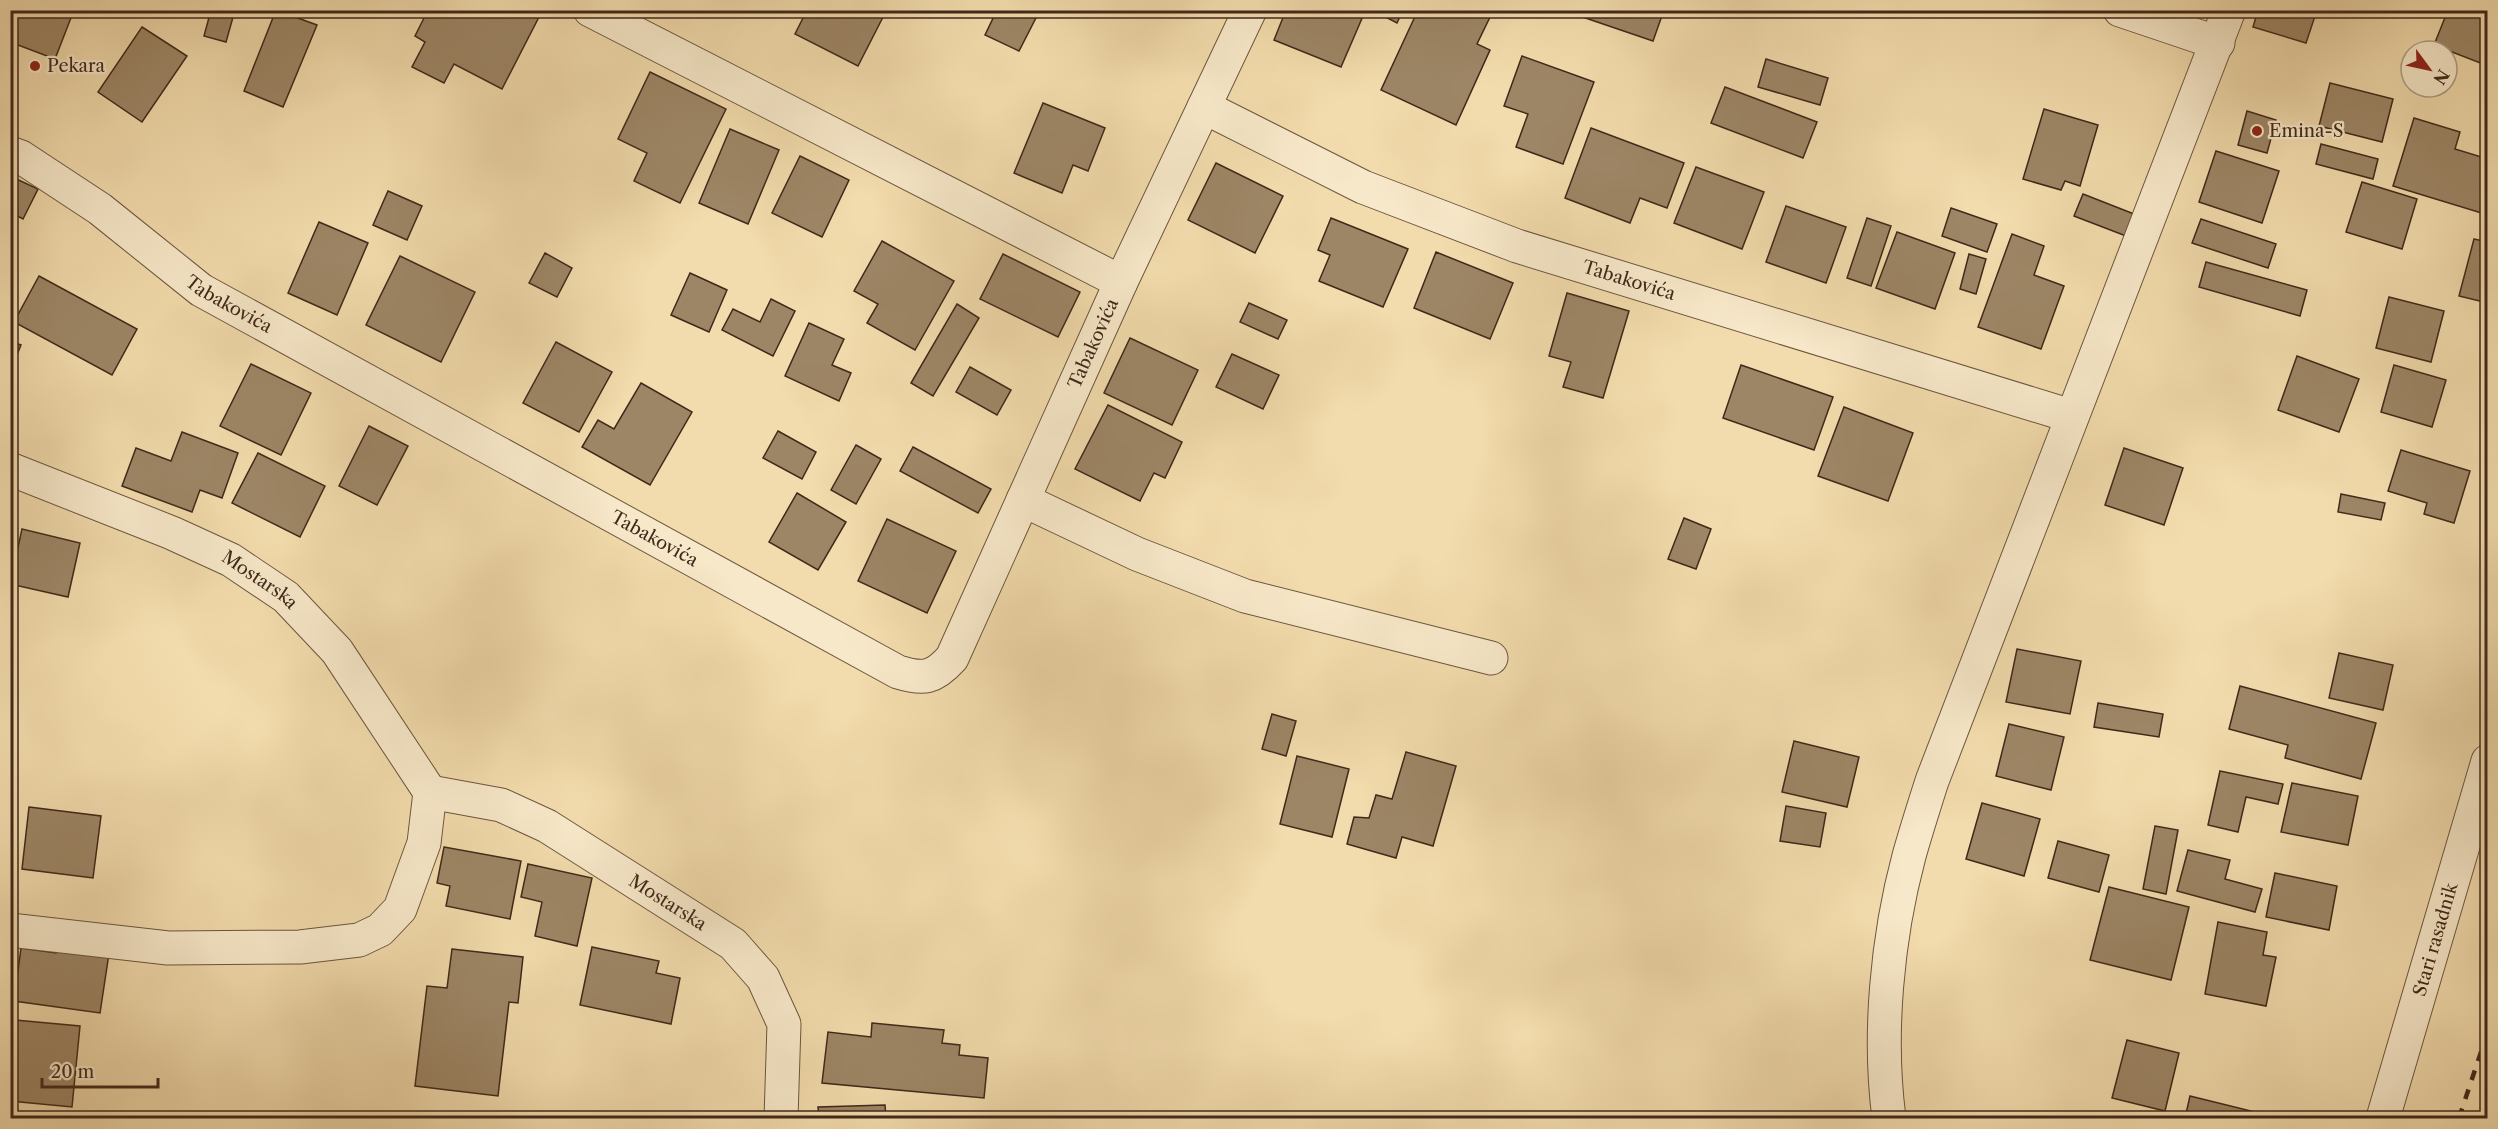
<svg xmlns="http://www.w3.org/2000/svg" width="2498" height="1129" font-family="'Libre Caslon Text',serif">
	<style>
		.building { fill: #9d8666; stroke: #40291b; stroke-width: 1.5 }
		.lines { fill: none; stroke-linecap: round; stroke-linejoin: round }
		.minor-casing { stroke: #6c563f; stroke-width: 35 }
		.minor { stroke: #f7e8c9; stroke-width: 33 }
		.rail { stroke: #40291b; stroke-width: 4.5; stroke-dasharray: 10 10; stroke-linecap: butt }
		.poi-dot { fill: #8f2418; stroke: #f7e8c9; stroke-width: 2 }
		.labels { text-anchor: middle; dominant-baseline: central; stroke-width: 4.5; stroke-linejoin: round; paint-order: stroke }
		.poi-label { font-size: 18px; fill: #40291b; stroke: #f7e8c9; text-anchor: start }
		.street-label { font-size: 18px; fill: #40291b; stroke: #f7e8c9 }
	</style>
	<rect width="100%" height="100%" fill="#f2dbac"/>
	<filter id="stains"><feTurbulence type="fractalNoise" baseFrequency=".00333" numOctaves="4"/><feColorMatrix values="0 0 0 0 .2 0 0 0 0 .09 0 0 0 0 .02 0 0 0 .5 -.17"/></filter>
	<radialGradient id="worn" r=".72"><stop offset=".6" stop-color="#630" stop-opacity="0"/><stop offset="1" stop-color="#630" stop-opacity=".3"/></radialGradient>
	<!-- building -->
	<g class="building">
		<path d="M10,10H74L55,59L10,42Z"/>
		<path d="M211,10H235L226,42L204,36Z"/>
		<path d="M276,10L317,25L283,107L244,91Z"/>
		<path d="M428,10L438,12L440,10H535L541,13L502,89L454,64L444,83L412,67L425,42L415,36Z"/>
		<path d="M807,10H870L883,17L858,66L795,34Z"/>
		<path d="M997,10H1040L1019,51L985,35Z"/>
		<path d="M1286,10H1351L1363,16L1341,67L1274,40Z"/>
		<path d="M1372,10H1403L1397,23Z"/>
		<path d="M1418,10H1482L1491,15L1477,44L1490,50L1456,125L1381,90Z"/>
		<path d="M1562,10H1664L1653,41Z"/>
		<path d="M2258,10H2317L2306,43L2253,27Z"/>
		<path d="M2448,10H2488V66L2434,45Z"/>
		<path d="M142,27L187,56L142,122L98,92Z"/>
		<path d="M1522,56L1594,82L1563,164L1516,147L1528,114L1504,106Z"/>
		<path d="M1766,59L1828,78L1820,105L1758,87Z"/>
		<path d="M650,72L726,109L680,203L634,181L647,153L618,139Z"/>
		<path d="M2330,83L2393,99L2382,142L2319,126Z"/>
		<path d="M1725,87L1817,122L1803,158L1711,123Z"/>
		<path d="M1043,103L1105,128L1088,171L1073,165L1062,193L1014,173Z"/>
		<path d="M2044,109L2098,125L2080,186L2065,181L2061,190L2023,179Z"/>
		<path d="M2247,111L2276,120L2267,153L2238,145Z"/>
		<path d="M2414,118L2460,132L2455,149L2488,159V215L2393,186Z"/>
		<path d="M1591,128L1684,163L1667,208L1640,198L1630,223L1565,198Z"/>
		<path d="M730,129L779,150L748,224L699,203Z"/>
		<path d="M2321,144L2378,159L2373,179L2316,164Z"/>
		<path d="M2216,151L2279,171L2262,223L2199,202Z"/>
		<path d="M800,156L849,180L822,237L772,213Z"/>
		<path d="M1216,163L1283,196L1255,253L1188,220Z"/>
		<path d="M1696,167L1764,192L1742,249L1674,223Z"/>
		<path d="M10,176L38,189L23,219L10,212Z"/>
		<path d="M2362,182L2417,199L2402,249L2346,232Z"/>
		<path d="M388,191L422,206L407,240L373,225Z"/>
		<path d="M2083,194L2134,214L2126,236L2074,216Z"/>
		<path d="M1786,206L1846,227L1826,283L1766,262Z"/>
		<path d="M1951,208L1997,224L1987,252L1942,236Z"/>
		<path d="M1331,218L1408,249L1383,307L1319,281L1330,255L1318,250Z"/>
		<path d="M1867,218L1891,226L1871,286L1847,278Z"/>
		<path d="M2201,219L2276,244L2268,268L2192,243Z"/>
		<path d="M319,222L368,243L337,315L288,293Z"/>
		<path d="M1897,232L1955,253L1935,309L1876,288Z"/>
		<path d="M2012,234L2044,246L2034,275L2064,286L2041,349L1978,327Z"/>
		<path d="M2474,239L2488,242V303L2459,296Z"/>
		<path d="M882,241L954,281L915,350L867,323L878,304L854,291Z"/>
		<path d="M1436,252L1513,283L1490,339L1414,308Z"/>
		<path d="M545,253L572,268L557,297L529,283Z"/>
		<path d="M1003,254L1080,292L1058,337L980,299Z"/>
		<path d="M1969,254L1986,259L1976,294L1960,289Z"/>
		<path d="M400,256L475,292L441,362L366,325Z"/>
		<path d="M2206,262L2307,290L2300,316L2199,287Z"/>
		<path d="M690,273L727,290L709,332L671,315Z"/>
		<path d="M39,276L137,329L112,375L14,322Z"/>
		<path d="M1567,293L1629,311L1603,398L1563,387L1571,362L1549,356Z"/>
		<path d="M2389,297L2444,311L2431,362L2376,348Z"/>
		<path d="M771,299L795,311L773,356L722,330L733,309L760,322Z"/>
		<path d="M1249,303L1287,320L1278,339L1240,322Z"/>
		<path d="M957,304L979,318L933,396L911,383Z"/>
		<path d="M809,323L844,339L832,365L851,373L839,401L785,376Z"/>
		<path d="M1130,338L1198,370L1172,425L1104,393Z"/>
		<path d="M10,341L21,345L10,372Z"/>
		<path d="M556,342L612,372L579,432L523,403Z"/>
		<path d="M1232,354L1279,375L1263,409L1216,387Z"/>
		<path d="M2297,356L2359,379L2339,432L2278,410Z"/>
		<path d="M251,364L311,393L281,455L220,426Z"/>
		<path d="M1741,365L1833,397L1814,450L1723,418Z"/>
		<path d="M2394,365L2446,380L2432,427L2381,412Z"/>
		<path d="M970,367L1011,390L997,415L956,392Z"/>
		<path d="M641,383L692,412L650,485L582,447L598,420L614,429Z"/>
		<path d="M1108,405L1182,442L1165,478L1154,473L1140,501L1075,469Z"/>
		<path d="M1844,407L1913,433L1888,501L1818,476Z"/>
		<path d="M369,426L408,446L377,505L339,486Z"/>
		<path d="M778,431L816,452L802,479L763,458Z"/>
		<path d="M182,432L238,453L222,498L200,490L192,512L122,486L136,448L171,461Z"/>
		<path d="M856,445L881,459L856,504L831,490Z"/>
		<path d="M913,447L991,489L978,513L900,471Z"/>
		<path d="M2124,448L2183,468L2164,525L2105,505Z"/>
		<path d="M2401,450L2470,471L2454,523L2424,514L2427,503L2388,491Z"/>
		<path d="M258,453L325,486L300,537L232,503Z"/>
		<path d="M797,493L846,522L818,570L769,542Z"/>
		<path d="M2341,494L2385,503L2381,520L2338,512Z"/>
		<path d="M1684,518L1711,529L1696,569L1668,559Z"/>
		<path d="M887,519L956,551L927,613L858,581Z"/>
		<path d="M22,529L80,543L68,597L10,584Z"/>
		<path d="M2017,649L2081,661L2070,714L2006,702Z"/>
		<path d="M2339,653L2393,665L2383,710L2329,698Z"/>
		<path d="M2240,686L2376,723L2361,779L2285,758L2288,745L2229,729Z"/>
		<path d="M2098,703L2163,714L2159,737L2094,727Z"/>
		<path d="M1272,714L1296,721L1286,756L1262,749Z"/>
		<path d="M2009,724L2064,737L2051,790L1996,776Z"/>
		<path d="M1794,741L1859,757L1847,807L1782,792Z"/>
		<path d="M1406,752L1456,766L1433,846L1402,837L1396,858L1347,844L1354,817L1369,818L1376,795L1392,799Z"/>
		<path d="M1297,756L1349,769L1332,837L1280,824Z"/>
		<path d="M2220,771L2283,784L2278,804L2246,797L2238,832L2208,825Z"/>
		<path d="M2292,783L2358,796L2348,845L2281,832Z"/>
		<path d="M1982,803L2040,819L2024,876L1966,859Z"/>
		<path d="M1786,806L1826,813L1820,847L1780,841Z"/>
		<path d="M29,807L101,816L93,878L22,869Z"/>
		<path d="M2155,826L2178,830L2166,894L2143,889Z"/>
		<path d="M2058,841L2109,855L2099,892L2048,878Z"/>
		<path d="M444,847L521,861L510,919L446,906L450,886L437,883Z"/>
		<path d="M2188,850L2230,860L2225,879L2262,889L2255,912L2177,891Z"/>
		<path d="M528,864L592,878L577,946L535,936L542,902L521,897Z"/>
		<path d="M2275,873L2337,886L2329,930L2266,917Z"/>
		<path d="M2109,887L2189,907L2171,980L2090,960Z"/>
		<path d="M2218,922L2267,932L2263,955L2276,957L2266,1006L2205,994Z"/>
		<path d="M59,940L110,947L100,1013L14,1001L21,948L56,953Z"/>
		<path d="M592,947L659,961L656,973L680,978L671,1024L580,1005Z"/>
		<path d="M452,949L523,957L518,1003L509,1002L498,1096L415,1086L427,986L447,988Z"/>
		<path d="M15,1020L80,1026L72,1107L10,1101V1063Z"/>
		<path d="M872,1023L944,1030L942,1043L960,1045L959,1055L988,1058L984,1098L822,1083L828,1032L871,1037Z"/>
		<path d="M2127,1040L2179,1053L2165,1111L2112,1098Z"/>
		<path d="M2190,1096L2255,1112L2253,1118H2185Z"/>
		<path d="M885,1105L886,1118H819L818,1107Z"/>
		<path d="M10,1113L61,1118H10Z"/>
	</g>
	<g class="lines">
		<!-- minor casing -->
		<g class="minor-casing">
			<g id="minor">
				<path d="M590,10L1121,282"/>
				<path d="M2120,10L2218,43"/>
				<path id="s1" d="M1204,107L1363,187L1517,246L2071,416"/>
				<path id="s2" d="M10,153L21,157L100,209L201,290L898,672C924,680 934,678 952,658L1121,282L1250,10"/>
				<path id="s3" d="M10,469L172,533L231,560L286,597L337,651L430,792"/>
				<path d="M1023,500L1137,554L1245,596L1491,658"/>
				<path id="s4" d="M10,930L168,948L300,947L359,940L380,930L400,909L424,843L430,792L501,805L547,826L733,944L763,978L784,1024L781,1118"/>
				<path d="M1889,1118C1878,1035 1887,938 1909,856C1916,831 1924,806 1932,781L2229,10"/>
				<path id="s5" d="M2383,1118L2488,761"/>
			</g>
		</g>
		<!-- minor -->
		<use href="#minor" class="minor"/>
		<!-- rail -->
		<path class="rail" d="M2459,1118L2488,1031"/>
	</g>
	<!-- markers -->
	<g class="poi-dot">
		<circle cx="35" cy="66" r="6"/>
		<circle cx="2257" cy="131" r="6"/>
	</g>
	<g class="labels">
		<!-- poi labels -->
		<g class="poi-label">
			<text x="47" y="66">Pekara</text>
			<text x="2269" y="131">Emina-S</text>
		</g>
		<!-- street labels -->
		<g class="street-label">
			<text stroke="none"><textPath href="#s1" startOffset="460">Tabakovića</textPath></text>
			<text stroke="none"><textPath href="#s2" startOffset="267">Tabakovića</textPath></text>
			<text stroke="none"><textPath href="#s2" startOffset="1436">Tabakovića</textPath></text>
			<text stroke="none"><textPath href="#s2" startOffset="753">Tabakovića</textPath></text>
			<text stroke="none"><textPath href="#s3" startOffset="274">Mostarska</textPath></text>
			<text stroke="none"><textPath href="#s4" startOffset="790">Mostarska</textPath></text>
			<text stroke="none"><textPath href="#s5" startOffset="186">Stari rasadnik</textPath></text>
		</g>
	</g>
	<!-- margin -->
	<rect width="2498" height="1129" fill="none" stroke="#f2dbac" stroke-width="36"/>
	<rect x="12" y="12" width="2474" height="1105" fill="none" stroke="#40291b" stroke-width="3"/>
	<rect x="18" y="18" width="2462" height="1093" fill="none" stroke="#40291b" stroke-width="1.5"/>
	<!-- north arrow -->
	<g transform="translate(2429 69) rotate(123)"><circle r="28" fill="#f7e8c9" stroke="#ae9c83" stroke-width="1.5"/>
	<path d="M0-4.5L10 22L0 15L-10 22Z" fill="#8f2418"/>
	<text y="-9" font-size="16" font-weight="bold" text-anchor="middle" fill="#40291b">N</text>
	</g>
	<!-- scale -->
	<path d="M42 1078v9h116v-9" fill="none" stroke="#40291b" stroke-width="3"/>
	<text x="51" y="1078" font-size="18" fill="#40291b" stroke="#f7e8c9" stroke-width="4.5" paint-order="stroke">20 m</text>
	<rect width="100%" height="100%" filter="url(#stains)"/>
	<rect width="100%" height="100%" fill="url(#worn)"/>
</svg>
